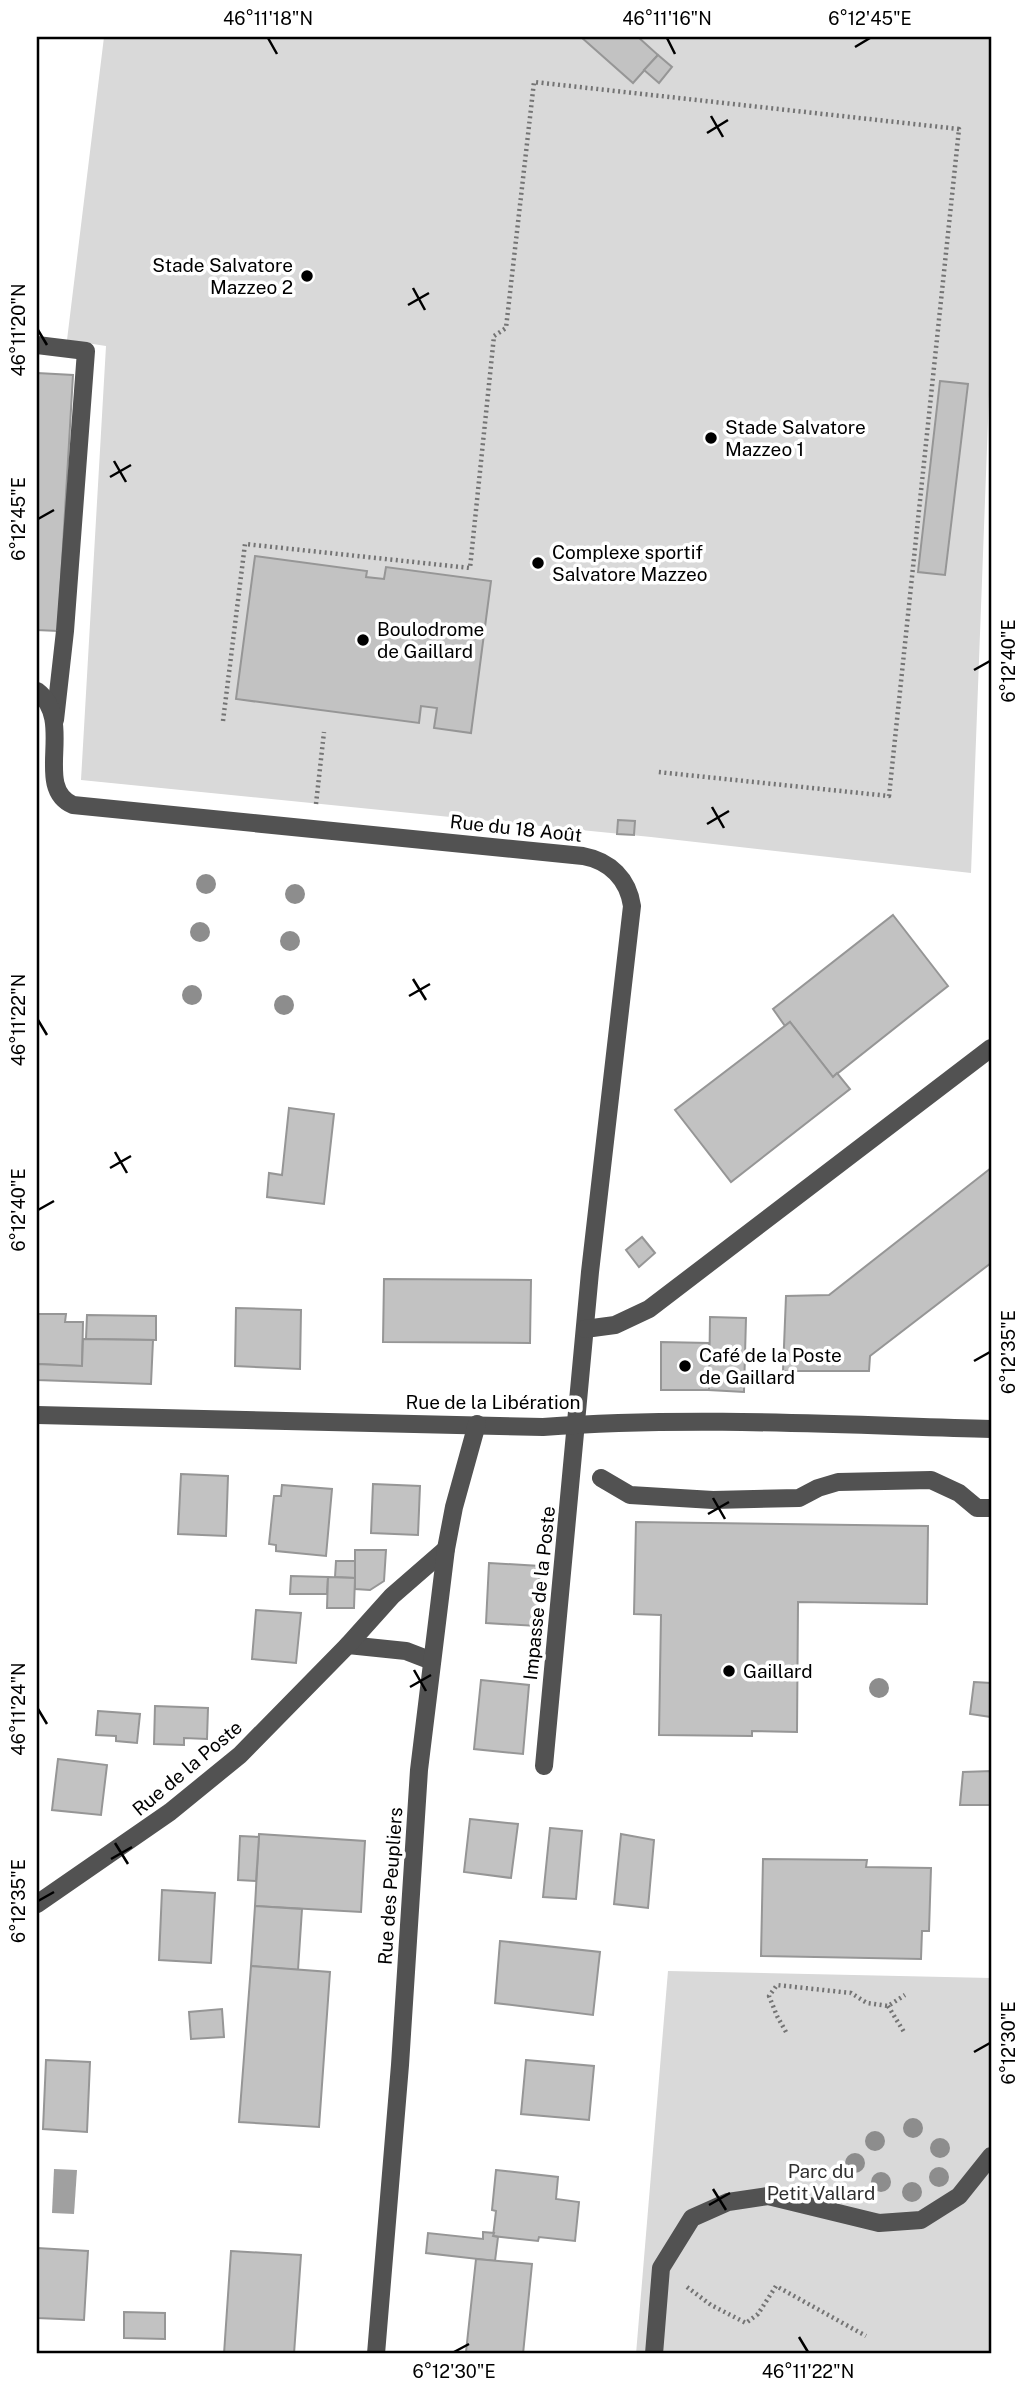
<svg xmlns="http://www.w3.org/2000/svg" width="1028" height="2391" font-family="'Public Sans',sans-serif">
	<style>
		.green { fill: #d9d9d9 }
		.water { fill: #a0a0a0 }
		.building { fill: #c2c2c2; stroke: #969696; stroke-width: 2 }
		.lines { fill: none; stroke-linecap: round; stroke-linejoin: round }
		.path { stroke: #747474; stroke-width: 4.5; stroke-dasharray: 2 3.5; stroke-linecap: butt }
		.minor { stroke: #525252; stroke-width: 18 }
		.tree { fill: #8d8d8d }
		.ticks { fill: none; stroke: #000; stroke-width: 2.5 }
		.poi-dot { fill: #000; stroke: #fff; stroke-width: 2.5 }
		.labels { text-anchor: middle; dominant-baseline: central; stroke-width: 7; stroke-linejoin: round; paint-order: stroke }
		.poi-label { font-size: 19px; fill: #000; stroke: #fff; text-anchor: start }
		.street-label { font-size: 19px; fill: #000; stroke: #fff }
		.park-label { font-size: 19px; fill: #303030; stroke: #fff }
		.neatline { fill: none; stroke: #000; stroke-width: 2.5 }
		.ticks-label { font-size: 18px; text-anchor: middle; fill: #000 }
	</style>
	<rect width="100%" height="100%" fill="#fff"/>
	<!-- green -->
	<g class="green">
		<path d="M104,37H991V341L971,873L651,837L81,780L106,346L67,340Z"/>
		<path d="M668,1971L991,1978V2354H636Z"/>
	</g>
	<!-- water -->
	<path class="water" d="M54,2169L77,2170L74,2214L52,2213Z"/>
	<!-- building -->
	<g class="building">
		<path d="M581,37H638L658,55L633,83Z"/>
		<path d="M658,55L672,67L659,83L644,70Z"/>
		<path d="M37,373L73,375L58,631L37,630Z"/>
		<path d="M940,381L968,384L945,575L918,572Z"/>
		<path d="M255,556L367,571L366,577L384,579L386,567L491,581L471,733L434,728L437,708L421,706L419,723L236,699Z"/>
		<path d="M618,820L635,821L634,835L617,834Z"/>
		<path d="M893,915L948,986L833,1077L790,1022L785,1026L773,1009Z"/>
		<path d="M790,1022L833,1077L837,1073L850,1089L731,1182L675,1110Z"/>
		<path d="M289,1108L334,1114L324,1204L267,1197L269,1173L282,1175Z"/>
		<path d="M991,1168V1263L870,1356L869,1371H783L786,1296L829,1295Z"/>
		<path d="M642,1237L655,1253L639,1267L626,1250Z"/>
		<path d="M384,1279L531,1280L530,1343L383,1342Z"/>
		<path d="M236,1308L301,1310L300,1369L235,1366Z"/>
		<path d="M37,1314H66L65,1322H83L82,1366L37,1364Z"/>
		<path d="M87,1315L156,1316V1340L86,1339Z"/>
		<path d="M710,1317L746,1318L744,1392L709,1390Z"/>
		<path d="M83,1339L153,1340L151,1384L37,1380V1364L82,1366Z"/>
		<path d="M661,1342L709,1343V1390H661Z"/>
		<path d="M181,1474L228,1476L226,1536L178,1534Z"/>
		<path d="M373,1484L420,1486L418,1535L371,1533Z"/>
		<path d="M282,1485L332,1489L326,1556L276,1551V1545L269,1544L274,1496H281Z"/>
		<path d="M636,1522L928,1526L927,1604L798,1602L797,1732L752,1731V1736L659,1735L661,1615L634,1614Z"/>
		<path d="M355,1550H386L384,1581L370,1590L355,1589Z"/>
		<path d="M336,1561H355V1578L335,1577Z"/>
		<path d="M489,1563L540,1566L537,1626L486,1623Z"/>
		<path d="M291,1576L328,1577L327,1594H290Z"/>
		<path d="M328,1577L355,1578L354,1608H327Z"/>
		<path d="M256,1610L301,1613L296,1663L252,1659Z"/>
		<path d="M481,1680L529,1685L523,1754L474,1749Z"/>
		<path d="M974,1682L991,1683V1717L970,1714Z"/>
		<path d="M155,1706L208,1708L207,1739L184,1738V1745L154,1744Z"/>
		<path d="M98,1711L140,1714L137,1743L116,1741V1736L96,1735Z"/>
		<path d="M58,1759L107,1765L101,1815L52,1810Z"/>
		<path d="M991,1771V1805H960L963,1772Z"/>
		<path d="M470,1819L518,1824L511,1878L464,1872Z"/>
		<path d="M550,1828L582,1831L576,1899L543,1897Z"/>
		<path d="M259,1834L365,1841L361,1912L255,1906Z"/>
		<path d="M621,1834L654,1840L648,1908L614,1904Z"/>
		<path d="M240,1836L259,1837L256,1881L238,1880Z"/>
		<path d="M763,1859L867,1860L866,1867L931,1868L929,1931H922L921,1959L761,1956Z"/>
		<path d="M162,1890L215,1893L211,1963L159,1960Z"/>
		<path d="M255,1906L302,1909L298,1970L251,1966Z"/>
		<path d="M500,1941L600,1952L593,2015L495,2003Z"/>
		<path d="M251,1966L330,1972L319,2127L239,2122Z"/>
		<path d="M222,2009L224,2037L191,2039L189,2012Z"/>
		<path d="M46,2060L90,2062L87,2132L43,2129Z"/>
		<path d="M526,2060L594,2066L589,2120L521,2114Z"/>
		<path d="M496,2170L558,2177L556,2199L579,2202L575,2241L539,2237L538,2241L493,2236L496,2211L492,2210Z"/>
		<path d="M483,2232L494,2233L493,2236L498,2237L495,2261L426,2253L428,2233L483,2239Z"/>
		<path d="M37,2248L88,2251L84,2320L37,2318Z"/>
		<path d="M231,2251L301,2255L294,2354H224Z"/>
		<path d="M476,2259L532,2264L523,2354L466,2352Z"/>
		<path d="M124,2312L165,2313V2339L124,2338Z"/>
	</g>
	<g class="lines">
		<!-- path -->
		<g class="path">
			<path d="M223,721L245,544L470,568L494,336L506,328L534,82L959,129L889,796L658,772"/>
			<path d="M316,804L324,732"/>
			<path d="M888,2006L904,2032"/>
			<path d="M786,2032L777,2016L769,1996L777,1985L851,1993L867,2003L888,2006L905,1995"/>
			<path d="M687,2287L711,2305L746,2323L758,2314L776,2286L866,2336"/>
		</g>
		<!-- minor -->
		<g class="minor">
			<path d="M37,345L86,351L65,631L55,720"/>
			<path d="M37,691C76,721 32,787 73,805L583,856C610,861 628,879 632,906L590,1272L544,1766"/>
			<path d="M585,1329L615,1325L649,1309L991,1048"/>
			<path d="M37,1415L543,1427C692,1416 842,1425 991,1429"/>
			<path d="M601,1478L630,1495L713,1500L799,1498L818,1488L838,1482L931,1480L959,1493L977,1508H991"/>
			<path d="M348,1645L406,1651L432,1661"/>
			<path d="M37,1904L170,1812L240,1755L348,1645L392,1596L446,1549"/>
			<path d="M376,2354L400,2065L419,1770L446,1549L454,1507L477,1424"/>
			<path d="M654,2354L661,2268L692,2218L728,2202L768,2196L879,2223L921,2220L959,2196L991,2156"/>
		</g>
	</g>
	<!-- trees -->
	<g class="tree">
		<circle cx="206" cy="884" r="10"/>
		<circle cx="295" cy="894" r="10"/>
		<circle cx="200" cy="932" r="10"/>
		<circle cx="290" cy="941" r="10"/>
		<circle cx="192" cy="995" r="10"/>
		<circle cx="284" cy="1005" r="10"/>
		<circle cx="879" cy="1688" r="10"/>
		<circle cx="913" cy="2128" r="10"/>
		<circle cx="875" cy="2141" r="10"/>
		<circle cx="940" cy="2148" r="10"/>
		<circle cx="855" cy="2163" r="10"/>
		<circle cx="939" cy="2177" r="10"/>
		<circle cx="881" cy="2182" r="10"/>
		<circle cx="912" cy="2192" r="10"/>
	</g>
	<!-- ticks -->
	<path class="ticks" d="M268,38L277,54M667,38L675,54M855,47L870,38M711,116L723,137M707,133L728,120M413,288L425,310M408,305L429,293M38,330L47,345M114,461L126,482M110,477L131,465M38,519L54,510M974,670L990,661M712,807L724,828M707,824L729,811M413,979L426,1000M409,996L430,984M38,1020L47,1035M115,1152L127,1173M110,1168L131,1156M38,1210L54,1201M974,1361L990,1352M713,1498L725,1519M708,1514L729,1502M414,1670L426,1691M410,1687L431,1675M38,1709L47,1724M115,1843L128,1864M111,1859L132,1847M38,1901L54,1892M974,2052L990,2043M713,2189L726,2210M709,2205L730,2193M799,2337L808,2352M454,2352L469,2344"/>
	<!-- markers -->
	<g class="poi-dot">
		<circle cx="307" cy="276" r="7"/>
		<circle cx="711" cy="438" r="7"/>
		<circle cx="538" cy="563" r="7"/>
		<circle cx="363" cy="640" r="7"/>
		<circle cx="685" cy="1366" r="7"/>
		<circle cx="729" cy="1671" r="7"/>
	</g>
	<g class="labels">
		<!-- poi labels -->
		<g class="poi-label">
			<text x="293" y="265" text-anchor="end">Stade Salvatore<tspan x="293" dy="22">Mazzeo 2</tspan></text>
			<text x="725" y="427">Stade Salvatore<tspan x="725" dy="22">Mazzeo 1</tspan></text>
			<text x="552" y="552">Complexe sportif<tspan x="552" dy="22">Salvatore Mazzeo</tspan></text>
			<text x="377" y="629">Boulodrome<tspan x="377" dy="22">de Gaillard</tspan></text>
			<text x="699" y="1355">Café de la Poste<tspan x="699" dy="22">de Gaillard</tspan></text>
			<text x="743" y="1671">Gaillard</text>
		</g>
		<!-- street labels -->
		<g class="street-label">
			<text transform="translate(516 828) rotate(6)">Rue du 18 Août</text>
			<text x="493" y="1402">Rue de la Libération</text>
			<text transform="translate(539 1593) rotate(-84)">Impasse de la Poste</text>
			<text transform="translate(187 1768) rotate(-40)">Rue de la Poste</text>
			<text transform="translate(390 1886) rotate(-86)">Rue des Peupliers</text>
		</g>
		<!-- park labels -->
		<g class="park-label">
			<text x="821" y="2171">Parc du<tspan x="821" dy="22">Petit Vallard</tspan></text>
		</g>
	</g>
	<!-- border -->
	<rect width="1028" height="2391" fill="none" stroke="#ffffff" stroke-width="77"/>
	<rect x="38" y="38" width="952" height="2314" class="neatline"/>
	<g class="ticks-label">
		<text x="268" y="25">46°11'18"N</text>
		<text x="667" y="25">46°11'16"N</text>
		<text x="870" y="25">6°12'45"E</text>
		<text transform="translate(19 330) rotate(-90)" y="6">46°11'20"N</text>
		<text transform="translate(19 519) rotate(-90)" y="6">6°12'45"E</text>
		<text transform="translate(1009 661) rotate(-90)" y="6">6°12'40"E</text>
		<text transform="translate(19 1020) rotate(-90)" y="6">46°11'22"N</text>
		<text transform="translate(19 1210) rotate(-90)" y="6">6°12'40"E</text>
		<text transform="translate(1009 1352) rotate(-90)" y="6">6°12'35"E</text>
		<text transform="translate(19 1709) rotate(-90)" y="6">46°11'24"N</text>
		<text transform="translate(19 1901) rotate(-90)" y="6">6°12'35"E</text>
		<text transform="translate(1009 2043) rotate(-90)" y="6">6°12'30"E</text>
		<text x="454" y="2378">6°12'30"E</text>
		<text x="808" y="2378">46°11'22"N</text>
	</g>
</svg>
